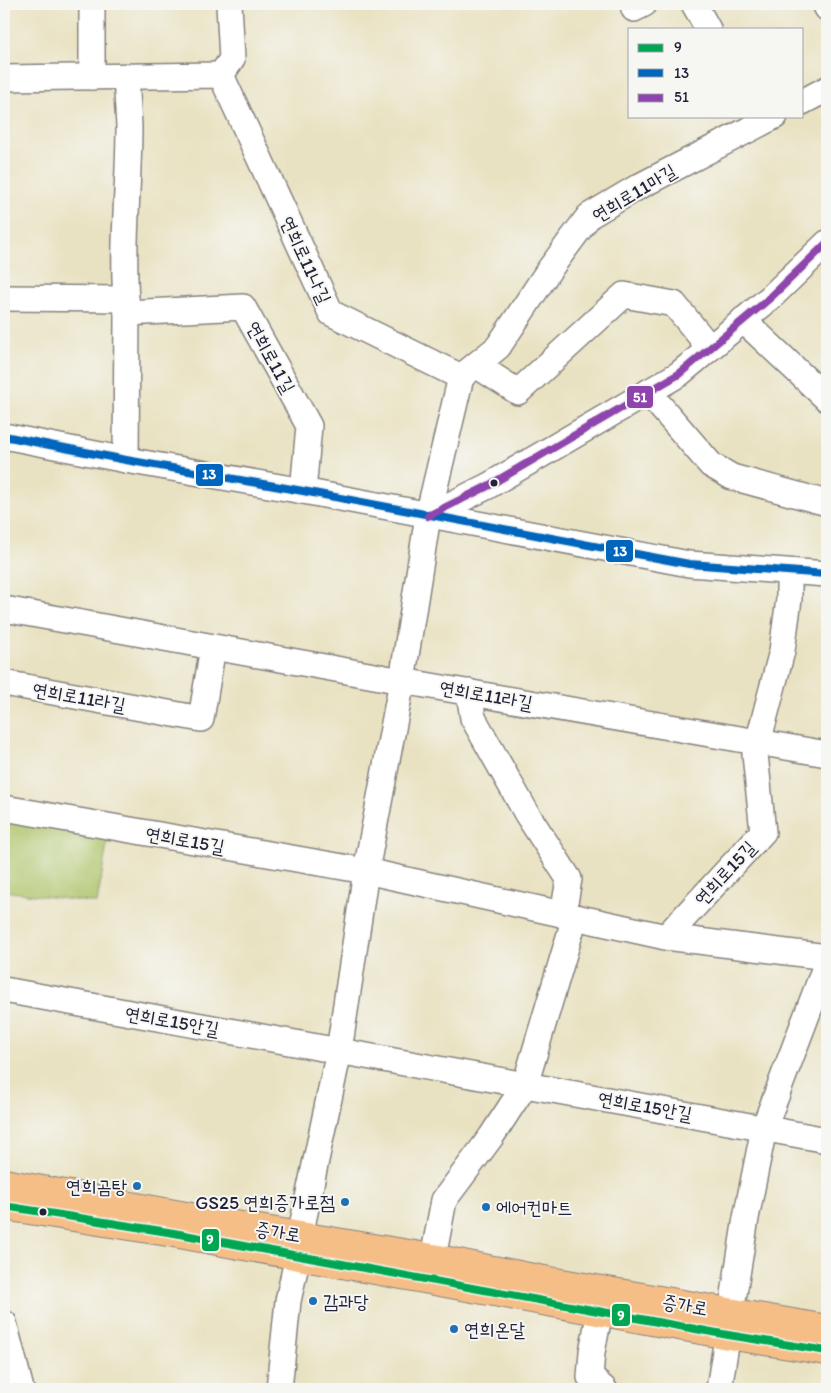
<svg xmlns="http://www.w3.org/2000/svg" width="831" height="1393" font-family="Itim,'Poor Story',sans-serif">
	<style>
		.green { fill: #aec56a; stroke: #687452 }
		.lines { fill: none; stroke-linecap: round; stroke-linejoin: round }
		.minor-casing { stroke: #86827e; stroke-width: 28 }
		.major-casing { stroke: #86827e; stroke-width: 30 }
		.minor { stroke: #fff; stroke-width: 25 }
		.major { stroke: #f6be87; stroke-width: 28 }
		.bus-1-casing { stroke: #f6f6f2; stroke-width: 11 }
		.bus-2-casing { stroke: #f6f6f2; stroke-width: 11 }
		.bus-3-casing { stroke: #f6f6f2; stroke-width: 11 }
		.bus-1 { stroke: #00a651; stroke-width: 8 }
		.bus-2 { stroke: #0065bd; stroke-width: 8 }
		.bus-3 { stroke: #8e44ad; stroke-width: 8 }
		.bus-dot { fill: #22223b; stroke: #f6f6f2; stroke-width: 2 }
		.poi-dot { fill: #1f6fb2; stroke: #f6f6f2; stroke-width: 2 }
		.labels { text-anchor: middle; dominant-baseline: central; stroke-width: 4; stroke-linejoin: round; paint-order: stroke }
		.street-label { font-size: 19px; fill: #22223b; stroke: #f6f6f2 }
		.poi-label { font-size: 19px; fill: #22223b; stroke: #f6f6f2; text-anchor: start }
		.line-badge { stroke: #f6f6f2; stroke-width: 2 }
		.badge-label { font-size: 14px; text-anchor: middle; font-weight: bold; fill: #fff }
	</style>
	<rect width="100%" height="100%" fill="#f6f6f2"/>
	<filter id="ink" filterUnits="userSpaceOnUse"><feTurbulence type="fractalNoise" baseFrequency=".02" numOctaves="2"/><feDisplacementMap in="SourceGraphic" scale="10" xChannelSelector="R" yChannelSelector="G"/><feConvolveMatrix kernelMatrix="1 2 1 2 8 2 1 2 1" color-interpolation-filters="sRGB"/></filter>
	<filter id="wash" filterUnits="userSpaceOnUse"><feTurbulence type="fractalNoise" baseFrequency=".0096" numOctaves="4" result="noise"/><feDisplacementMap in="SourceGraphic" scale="20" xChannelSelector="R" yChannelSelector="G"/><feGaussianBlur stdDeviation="1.12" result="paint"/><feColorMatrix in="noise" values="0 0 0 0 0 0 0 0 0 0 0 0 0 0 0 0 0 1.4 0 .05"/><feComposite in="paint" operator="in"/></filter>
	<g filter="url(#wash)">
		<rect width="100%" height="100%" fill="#e9e2c2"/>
		<!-- green -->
		<path class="green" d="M4,815L109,833L97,903L4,891Z"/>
	</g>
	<g filter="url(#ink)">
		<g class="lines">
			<!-- minor casing -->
			<g class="minor-casing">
				<g id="minor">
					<path d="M92,4V77"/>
					<path d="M694,4L708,29"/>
					<path d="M825,4L827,8"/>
					<path d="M634,9L644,4"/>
					<path d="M221,75L232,59L229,4"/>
					<path d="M126,77C127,93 128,110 129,126C129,188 121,251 127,313L126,460"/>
					<path d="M4,78L221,75L331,313L461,377"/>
					<path d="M802,102L827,89"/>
					<path d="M4,298L126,299"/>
					<path d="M127,313L243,307L309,426L303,491"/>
					<path d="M743,320L827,399"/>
					<path d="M476,365L518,392L624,295L674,304L710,348"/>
					<path d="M648,392L711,465L732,477L827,503"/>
					<path d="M4,436L126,460L303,491L689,564L827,574"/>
					<path d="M428,516L488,486L679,374L770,298L827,243"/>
					<path d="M4,609L402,681L827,754"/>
					<path d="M4,683L201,719L213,647"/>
					<path d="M469,692L473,718L527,814L569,879L563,915"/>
					<path d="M4,808L366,871L666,937L827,957"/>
					<path d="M666,937L763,832L755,754L782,651L789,599V572"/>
					<path d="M4,990L827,1140"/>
					<path d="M433,1258L444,1200L491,1137L525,1085L575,917"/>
					<path d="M600,1311L592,1352L590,1377L604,1389"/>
					<path d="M4,1323L21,1389"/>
					<path d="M279,1389L288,1301L297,1260L300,1236L339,1051L366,871L402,681L428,516L461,377L498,347L549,270L589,216L638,187L775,116"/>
					<path d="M719,1389L746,1218L764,1128L827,962"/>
				</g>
			</g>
			<!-- major casing -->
			<g class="major-casing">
				<g id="major">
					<path d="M4,1183L252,1228L433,1258L544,1280L827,1329"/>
					<path d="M4,1206L174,1233L728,1335L827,1351"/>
				</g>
			</g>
			<!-- minor -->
			<use href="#minor" class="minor"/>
			<!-- major -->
			<use href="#major" class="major"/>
			<!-- bus-1 casing -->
			<g class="bus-1-casing">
				<path id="bus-1" d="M4,1206L174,1233L728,1335L827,1351"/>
			</g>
			<!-- bus-2 casing -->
			<g class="bus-2-casing">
				<path id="bus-2" d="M4,436L126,460L303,491L689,564L827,574"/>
			</g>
			<!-- bus-3 casing -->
			<g class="bus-3-casing">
				<path id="bus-3" d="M428,516L488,486L679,374L770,298L827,243"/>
			</g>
			<!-- bus-1 -->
			<use href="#bus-1" class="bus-1"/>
			<!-- bus-2 -->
			<use href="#bus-2" class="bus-2"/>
			<!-- bus-3 -->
			<use href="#bus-3" class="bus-3"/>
		</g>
	</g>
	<!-- markers -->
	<g class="bus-dot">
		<circle cx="494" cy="483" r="4.5"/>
		<circle cx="43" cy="1212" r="4.5"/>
	</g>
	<g class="poi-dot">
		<circle cx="137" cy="1186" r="5"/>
		<circle cx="345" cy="1202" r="5"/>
		<circle cx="486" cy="1207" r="5"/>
		<circle cx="313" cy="1301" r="5"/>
		<circle cx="454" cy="1329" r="5"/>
	</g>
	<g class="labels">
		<!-- street labels -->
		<g class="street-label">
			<text transform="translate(634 193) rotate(-31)">연희로11마길</text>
			<text transform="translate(306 260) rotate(65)">연희로11나길</text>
			<text transform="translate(271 357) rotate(61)">연희로11길</text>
			<text transform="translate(486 695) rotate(10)">연희로11라길</text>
			<text transform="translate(79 697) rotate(10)">연희로11라길</text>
			<text transform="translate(185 840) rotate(10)">연희로15길</text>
			<text transform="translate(725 873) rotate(-47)">연희로15길</text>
			<text transform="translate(172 1021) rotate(10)">연희로15안길</text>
			<text transform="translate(645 1106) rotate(10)">연희로15안길</text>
			<text transform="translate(278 1232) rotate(9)">증가로</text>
			<text transform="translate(685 1305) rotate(10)">증가로</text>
		</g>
		<!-- poi labels -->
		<g class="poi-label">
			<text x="127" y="1186" text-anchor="end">연희곰탕</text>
			<text x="335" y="1202" text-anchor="end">GS25 연희증가로점</text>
			<text x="496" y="1207">에어컨마트</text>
			<text x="323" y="1301">감과당</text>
			<text x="464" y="1329">연희온달</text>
		</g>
	</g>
	<g class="line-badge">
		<rect x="626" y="385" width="28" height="24" rx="5" fill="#8e44ad"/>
		<rect x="195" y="463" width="29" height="24" rx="5" fill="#0065bd"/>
		<rect x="605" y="539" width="29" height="24" rx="5" fill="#0065bd"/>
		<rect x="201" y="1228" width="19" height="24" rx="5" fill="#00a651"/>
		<rect x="611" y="1303" width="20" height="24" rx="5" fill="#00a651"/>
	</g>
	<g class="badge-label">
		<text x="640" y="402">51</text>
		<text x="209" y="479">13</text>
		<text x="620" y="556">13</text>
		<text x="210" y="1244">9</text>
		<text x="621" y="1320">9</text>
	</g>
	<!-- margin -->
	<rect width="831" height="1393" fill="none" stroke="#f6f6f2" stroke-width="20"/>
	<!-- legend -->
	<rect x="628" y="28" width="175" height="90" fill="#f6f6f2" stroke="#a1a1a9"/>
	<rect x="638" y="44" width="25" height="8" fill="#00a651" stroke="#a1a1a9"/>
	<text x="674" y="52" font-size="15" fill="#22223b">9</text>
	<rect x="638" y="69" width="25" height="8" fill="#0065bd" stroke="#a1a1a9"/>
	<text x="674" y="78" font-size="15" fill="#22223b">13</text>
	<rect x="638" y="94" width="25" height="8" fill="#8e44ad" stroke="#a1a1a9"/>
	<text x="674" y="102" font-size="15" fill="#22223b">51</text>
</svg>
